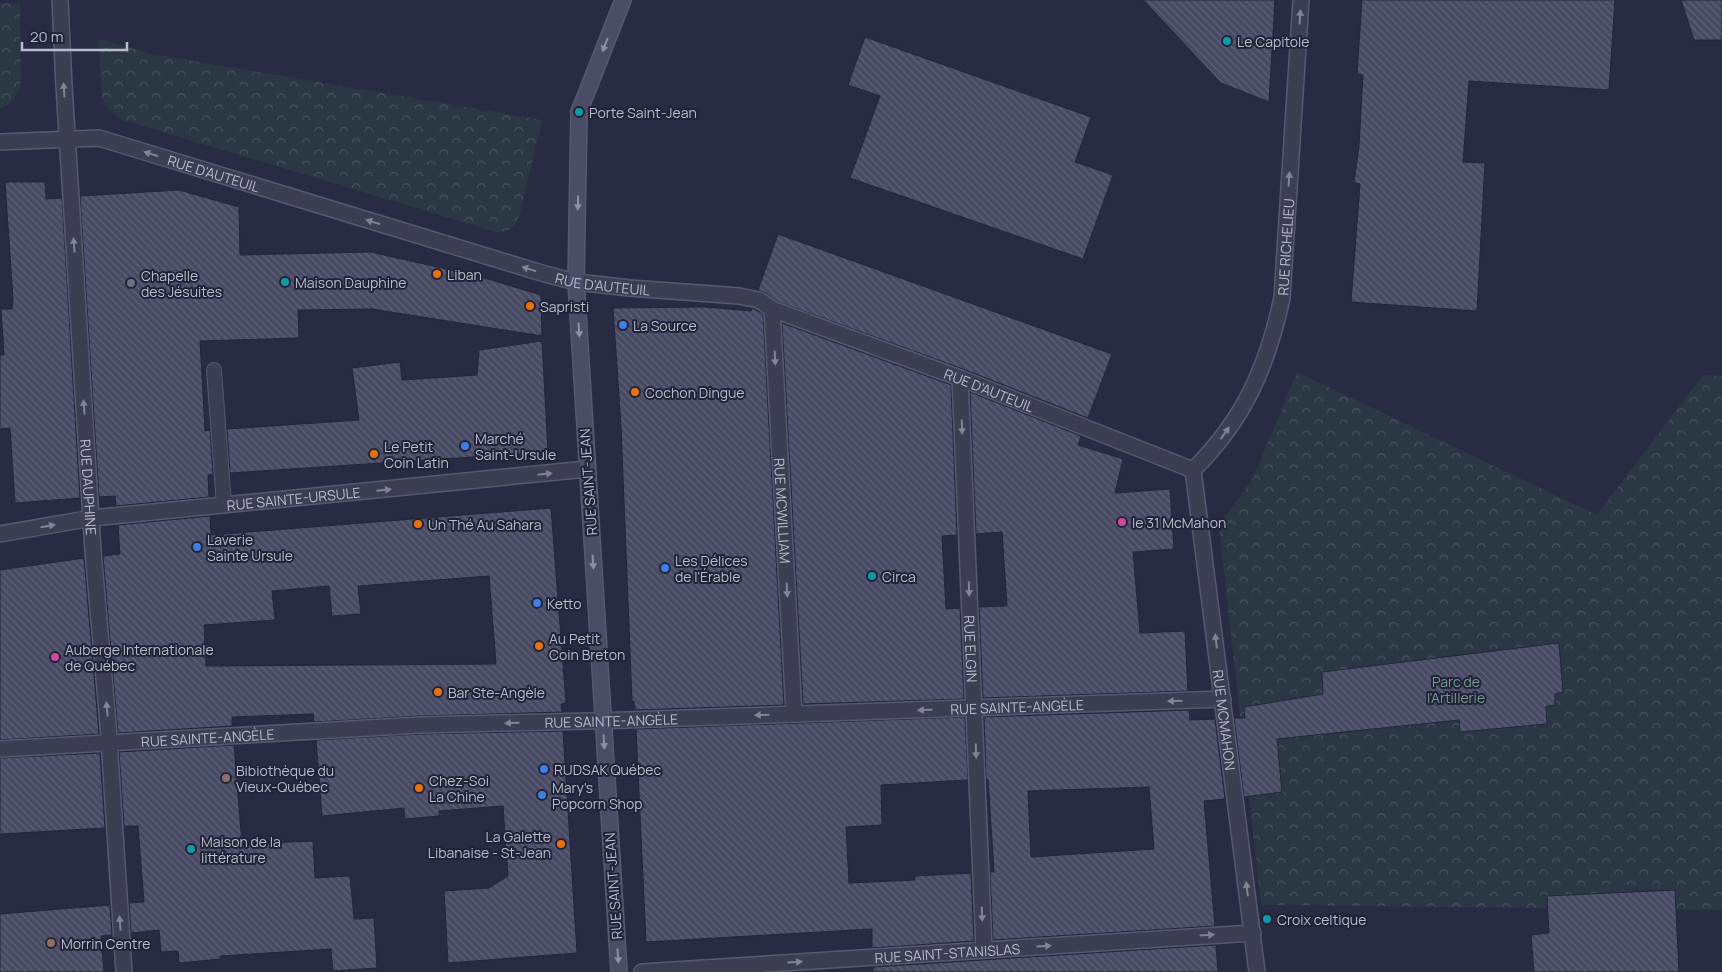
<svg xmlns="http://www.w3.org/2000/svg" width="1722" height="972" font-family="Manrope,sans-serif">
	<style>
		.park { fill: url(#park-crowns) }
		.building { fill: url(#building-back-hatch); stroke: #24253a; fill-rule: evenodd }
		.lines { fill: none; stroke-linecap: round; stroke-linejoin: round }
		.lane-casing { stroke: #58596d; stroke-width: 16 }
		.street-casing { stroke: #58596d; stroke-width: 18 }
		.secondary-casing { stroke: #58596d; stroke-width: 18 }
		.lane { stroke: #3d3e52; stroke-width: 14 }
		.street { stroke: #3d3e52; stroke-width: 15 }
		.secondary { stroke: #4b4c65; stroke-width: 15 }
		.oneway { fill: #828395 }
		.oneway2 { fill: #8e8fa3 }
		.culture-dot { fill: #0f9aa8; stroke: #222338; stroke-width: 2 }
		.food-dot { fill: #e8710a; stroke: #222338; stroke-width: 2 }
		.worship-dot { fill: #6b7280; stroke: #222338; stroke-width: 2 }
		.shop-dot { fill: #3f7fe0; stroke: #222338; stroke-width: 2 }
		.hotel-dot { fill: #d1479c; stroke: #222338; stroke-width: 2 }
		.education-dot { fill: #8d6e63; stroke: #222338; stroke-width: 2 }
		.labels { text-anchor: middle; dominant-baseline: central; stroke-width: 4; stroke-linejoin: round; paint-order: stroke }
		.poi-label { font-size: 14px; fill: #babbcc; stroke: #222338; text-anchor: start }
		.street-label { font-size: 14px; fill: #babbcc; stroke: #222338 }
		.park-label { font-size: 14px; fill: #739c8a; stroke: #222338 }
	</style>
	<defs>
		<pattern id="park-crowns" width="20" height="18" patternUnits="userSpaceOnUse" patternTransform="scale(1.25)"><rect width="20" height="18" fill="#2b3844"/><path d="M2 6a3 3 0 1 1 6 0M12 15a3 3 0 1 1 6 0" fill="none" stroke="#48535e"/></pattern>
		<pattern id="building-back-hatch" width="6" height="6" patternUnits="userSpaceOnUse" patternTransform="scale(1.25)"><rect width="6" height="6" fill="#484a64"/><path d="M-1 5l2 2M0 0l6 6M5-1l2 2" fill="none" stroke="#606279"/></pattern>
	</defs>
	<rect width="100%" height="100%" fill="#292b43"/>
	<!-- park -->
	<g class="park">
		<path d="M0,3L20,4L21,82C18,94 12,105 0,109Z"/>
		<path d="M98,39L152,54L542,120L519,217C513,229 509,232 496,232L123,120L109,110L102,98Z"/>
		<path d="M1297,372L1597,515L1703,375L1722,376V910L1261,905L1219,526L1253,478Z"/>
	</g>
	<!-- building -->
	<g class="building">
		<path d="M1143,0H1275L1269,102L1221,83Z"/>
		<path d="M1362,0H1615L1609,90L1469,81L1463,162L1485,163L1477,311L1351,302L1360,184L1354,183L1359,146L1363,75L1357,74Z"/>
		<path d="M1681,0H1722V40H1694Z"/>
		<path d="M865,37L1091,117L1075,162L1113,175L1083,259L850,178L880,96L848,85Z"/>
		<path d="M5,182H45L46,199L62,198L80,498L15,503L10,428L0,429V355H4L1,309H12L13,299Z"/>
		<path d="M179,190L239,207L240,255L370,252L478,276L541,295L542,336L372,309L298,310L299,338L200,341L205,431L210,430L213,474L208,475L209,497L116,506L115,496L99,497L80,196Z"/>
		<path d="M778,234L1112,354L1088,418L963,369L776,301L764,292L758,290Z"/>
		<path d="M705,307L751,311L752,308L763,314L784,705L635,710L634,701H632L621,426L613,308Z"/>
		<path d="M782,323L951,385L957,535L942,536L946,609L960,608L964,699L803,704Z"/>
		<path d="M542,341L548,452L230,473L227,429L359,420L352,368L400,362L402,380L477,375L479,350Z"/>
		<path d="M970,392L1081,436L1078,445L1123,459L1115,493L1170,489L1174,549L1133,552L1140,633L1185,631L1188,691L983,698L979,607L1007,606L1002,532L976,534Z"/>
		<path d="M551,508L566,703L561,704L562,712L421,716L314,722L313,714L232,717V726L118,733L103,556L120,554L118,525L210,516L211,535ZM489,576L496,664L206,666L204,625L275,620L272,591L329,586L332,616L361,614L358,586Z"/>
		<path d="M84,558L99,734L0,740V570Z"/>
		<path d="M1559,643L1563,692L1555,694V705L1546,706L1547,724L1460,732L1459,720L1277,739L1282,792L1244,797L1234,718H1245L1244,707L1323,694L1322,672Z"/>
		<path d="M1189,710L1190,720L1215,719L1225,799L1204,801L1215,926L993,940L990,872H994L988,779H986L984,717ZM1149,787L1154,849L1031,857L1028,791Z"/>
		<path d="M965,717L968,780L881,785L882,825L846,827L849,883L915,880V876L971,873L974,941L872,948V929L646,942L636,729Z"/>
		<path d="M563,731L577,953L448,963L444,891L489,888L508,876L503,806L439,811V816L405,819L404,808L322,816L316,740L421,734Z"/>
		<path d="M234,745L242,844L313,841L315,878L350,876L354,919L374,918L377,968L333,971L331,949L220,956L221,959L179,963L178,951L161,952L159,930L131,933L129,903L144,902L138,826H124L119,752Z"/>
		<path d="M100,753L105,828L0,834V758Z"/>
		<path d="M1675,890L1679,972H1534L1531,935L1549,933L1547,896Z"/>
		<path d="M110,905L112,935L101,936L104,972H0V914Z"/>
		<path d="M1216,945L1218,972H873V967Z"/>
	</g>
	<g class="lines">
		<!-- lane casing -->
		<g class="lane-casing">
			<path id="lane" d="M214,370L224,505"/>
		</g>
		<!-- street casing -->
		<g class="street-casing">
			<g id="street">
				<path id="s1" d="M60,0L64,86L93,551L108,724L124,972"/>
				<path id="s2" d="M0,142L99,138L545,274L576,282L630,288L739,296L759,300L772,309L960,378L1193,470"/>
				<path id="s3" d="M772,309L794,714"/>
				<path id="s4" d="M960,378L984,949"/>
				<path id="s5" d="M1193,470L1257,972"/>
				<path id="s6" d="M1193,470C1244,420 1267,367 1282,298L1301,0"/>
				<path id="s7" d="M0,534L92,518L587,469"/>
				<path id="s8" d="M0,749L421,725L626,720L1223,699"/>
				<path id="s9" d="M642,972L1253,933"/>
			</g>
		</g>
		<!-- secondary casing -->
		<g class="secondary-casing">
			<path id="secondary" d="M619,972L576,282L579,112L623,0"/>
		</g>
		<!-- lane -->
		<use href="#lane" class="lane"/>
		<!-- street -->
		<use href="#street" class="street"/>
		<!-- secondary -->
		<use href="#secondary" class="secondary"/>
	</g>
	<!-- one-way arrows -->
	<defs><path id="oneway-solid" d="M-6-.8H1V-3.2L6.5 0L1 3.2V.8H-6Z" transform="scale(1.25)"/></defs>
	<g class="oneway">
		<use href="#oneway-solid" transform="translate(1300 17) rotate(-86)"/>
		<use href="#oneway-solid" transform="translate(64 90) rotate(-94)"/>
		<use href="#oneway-solid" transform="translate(151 154) rotate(-163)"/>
		<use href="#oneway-solid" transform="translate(1289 179) rotate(-86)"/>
		<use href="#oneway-solid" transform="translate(373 222) rotate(-163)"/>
		<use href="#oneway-solid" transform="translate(74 245) rotate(-94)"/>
		<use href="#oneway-solid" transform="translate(529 269) rotate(-163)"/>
		<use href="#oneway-solid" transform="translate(775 358) rotate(87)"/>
		<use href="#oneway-solid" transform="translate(84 407) rotate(-94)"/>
		<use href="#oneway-solid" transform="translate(962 427) rotate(88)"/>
		<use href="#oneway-solid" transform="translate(1225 433) rotate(-55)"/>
		<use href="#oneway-solid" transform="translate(545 474) rotate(-6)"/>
		<use href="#oneway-solid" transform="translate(384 490) rotate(-6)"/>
		<use href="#oneway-solid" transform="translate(48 526) rotate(-10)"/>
		<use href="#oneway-solid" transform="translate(969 589) rotate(88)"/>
		<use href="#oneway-solid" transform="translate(787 590) rotate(87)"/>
		<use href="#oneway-solid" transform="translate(1216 641) rotate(-97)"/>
		<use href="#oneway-solid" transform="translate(1175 701) rotate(178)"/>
		<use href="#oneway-solid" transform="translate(107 709) rotate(-95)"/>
		<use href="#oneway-solid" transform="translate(925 710) rotate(178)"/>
		<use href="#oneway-solid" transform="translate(762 715) rotate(178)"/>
		<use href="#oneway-solid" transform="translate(512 723) rotate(179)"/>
		<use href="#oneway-solid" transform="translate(976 751) rotate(88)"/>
		<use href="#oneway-solid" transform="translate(1247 889) rotate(-97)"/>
		<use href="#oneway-solid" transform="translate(982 914) rotate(88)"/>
		<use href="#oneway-solid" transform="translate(120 923) rotate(-94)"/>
		<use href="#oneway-solid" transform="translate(1207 935) rotate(-4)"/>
		<use href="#oneway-solid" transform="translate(1044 946) rotate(-4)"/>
		<use href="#oneway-solid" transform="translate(795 962) rotate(-4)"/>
	</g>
	<g class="oneway2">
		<use href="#oneway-solid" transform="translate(605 45) rotate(111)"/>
		<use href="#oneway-solid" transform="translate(578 203) rotate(91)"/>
		<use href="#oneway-solid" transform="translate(579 330) rotate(86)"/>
		<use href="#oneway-solid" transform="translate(593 562) rotate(86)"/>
		<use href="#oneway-solid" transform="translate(604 742) rotate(86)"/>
		<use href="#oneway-solid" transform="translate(618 956) rotate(86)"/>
	</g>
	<!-- markers -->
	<g class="culture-dot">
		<circle cx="1227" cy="41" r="5"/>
		<circle cx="579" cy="112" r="5"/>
		<circle cx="285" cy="282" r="5"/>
		<circle cx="872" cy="576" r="5"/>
		<circle cx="191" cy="849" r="5"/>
		<circle cx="1267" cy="919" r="5"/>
	</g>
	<g class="food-dot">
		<circle cx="437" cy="274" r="5"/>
		<circle cx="530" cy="306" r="5"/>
		<circle cx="635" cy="392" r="5"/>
		<circle cx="374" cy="454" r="5"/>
		<circle cx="418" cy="524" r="5"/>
		<circle cx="539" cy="646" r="5"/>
		<circle cx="438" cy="692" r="5"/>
		<circle cx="419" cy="788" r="5"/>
		<circle cx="561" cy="844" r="5"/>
	</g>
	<circle class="worship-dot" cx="131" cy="283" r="5"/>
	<g class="shop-dot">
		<circle cx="623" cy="325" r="5"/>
		<circle cx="465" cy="446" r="5"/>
		<circle cx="197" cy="547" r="5"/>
		<circle cx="665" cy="568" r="5"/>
		<circle cx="537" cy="603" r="5"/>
		<circle cx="544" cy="769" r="5"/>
		<circle cx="542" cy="795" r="5"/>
	</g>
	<g class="hotel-dot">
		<circle cx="1122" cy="522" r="5"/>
		<circle cx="55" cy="657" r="5"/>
	</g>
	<g class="education-dot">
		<circle cx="226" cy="778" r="5"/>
		<circle cx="51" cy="943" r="5"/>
	</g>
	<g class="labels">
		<!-- poi labels -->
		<g class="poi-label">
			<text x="1237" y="41">Le Capitole</text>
			<text x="589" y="112">Porte Saint-Jean</text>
			<text x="447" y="274">Liban</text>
			<text x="141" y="275">Chapelle<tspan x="141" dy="16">des Jésuites</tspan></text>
			<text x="295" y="282">Maison Dauphine</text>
			<text x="540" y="306">Sapristi</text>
			<text x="633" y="325">La Source</text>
			<text x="645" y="392">Cochon Dingue</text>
			<text x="475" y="438">Marché<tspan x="475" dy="16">Saint-Ursule</tspan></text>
			<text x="384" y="446">Le Petit<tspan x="384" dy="16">Coin Latin</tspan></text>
			<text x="1132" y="522">le 31 McMahon</text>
			<text x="428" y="524">Un Thé Au Sahara</text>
			<text x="207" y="539">Laverie<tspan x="207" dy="16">Sainte Ursule</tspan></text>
			<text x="675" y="560">Les Délices<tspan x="675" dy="16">de l'Érable</tspan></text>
			<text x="882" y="576">Circa</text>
			<text x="547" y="603">Ketto</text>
			<text x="549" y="638">Au Petit<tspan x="549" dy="16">Coin Breton</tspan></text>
			<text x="65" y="649">Auberge Internationale<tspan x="65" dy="16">de Québec</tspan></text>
			<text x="448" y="692">Bar Ste-Angèle</text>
			<text x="554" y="769">RUDSAK Québec</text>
			<text x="236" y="770">Bibiothèque du<tspan x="236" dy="16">Vieux-Québec</tspan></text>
			<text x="429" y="780">Chez-Soi<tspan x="429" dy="16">La Chine</tspan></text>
			<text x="552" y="787">Mary's<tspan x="552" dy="16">Popcorn Shop</tspan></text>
			<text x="551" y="836" text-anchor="end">La Galette<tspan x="551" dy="16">Libanaise - St-Jean</tspan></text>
			<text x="201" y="841">Maison de la<tspan x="201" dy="16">littérature</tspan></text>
			<text x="1277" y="919">Croix celtique</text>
			<text x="61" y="943">Morrin Centre</text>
		</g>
		<!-- street labels -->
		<g class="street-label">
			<text stroke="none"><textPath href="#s2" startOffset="219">RUE D'AUTEUIL</textPath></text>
			<text stroke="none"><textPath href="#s6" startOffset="248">RUE RICHELIEU</textPath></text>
			<text stroke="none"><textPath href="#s2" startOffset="624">RUE D'AUTEUIL</textPath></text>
			<text stroke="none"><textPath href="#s2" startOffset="1029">RUE D'AUTEUIL</textPath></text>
			<text transform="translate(588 482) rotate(-94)">RUE SAINT-JEAN</text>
			<text stroke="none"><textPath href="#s1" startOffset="488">RUE DAUPHINE</textPath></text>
			<text stroke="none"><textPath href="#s7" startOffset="296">RUE SAINTE-URSULE</textPath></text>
			<text stroke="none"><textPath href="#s3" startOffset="202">RUE MCWILLIAM</textPath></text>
			<text stroke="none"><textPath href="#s4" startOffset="271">RUE ELGIN</textPath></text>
			<text stroke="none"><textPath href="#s8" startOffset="1018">RUE SAINTE-ANGÈLE</textPath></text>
			<text stroke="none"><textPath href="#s8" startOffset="612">RUE SAINTE-ANGÈLE</textPath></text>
			<text stroke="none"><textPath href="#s5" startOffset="252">RUE MCMAHON</textPath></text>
			<text stroke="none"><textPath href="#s8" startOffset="208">RUE SAINTE-ANGÈLE</textPath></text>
			<text transform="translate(613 886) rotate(-94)">RUE SAINT-JEAN</text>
			<text stroke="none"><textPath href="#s9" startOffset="306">RUE SAINT-STANISLAS</textPath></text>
		</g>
		<!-- park labels -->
		<g class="park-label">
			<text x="1456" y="681">Parc de<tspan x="1456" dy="16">l'Artillerie</tspan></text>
		</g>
	</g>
	<!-- scale -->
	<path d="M22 42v8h105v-8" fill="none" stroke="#babbcc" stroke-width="2.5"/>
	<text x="30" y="42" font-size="15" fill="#babbcc" stroke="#222338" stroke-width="4" paint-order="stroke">20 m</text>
</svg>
